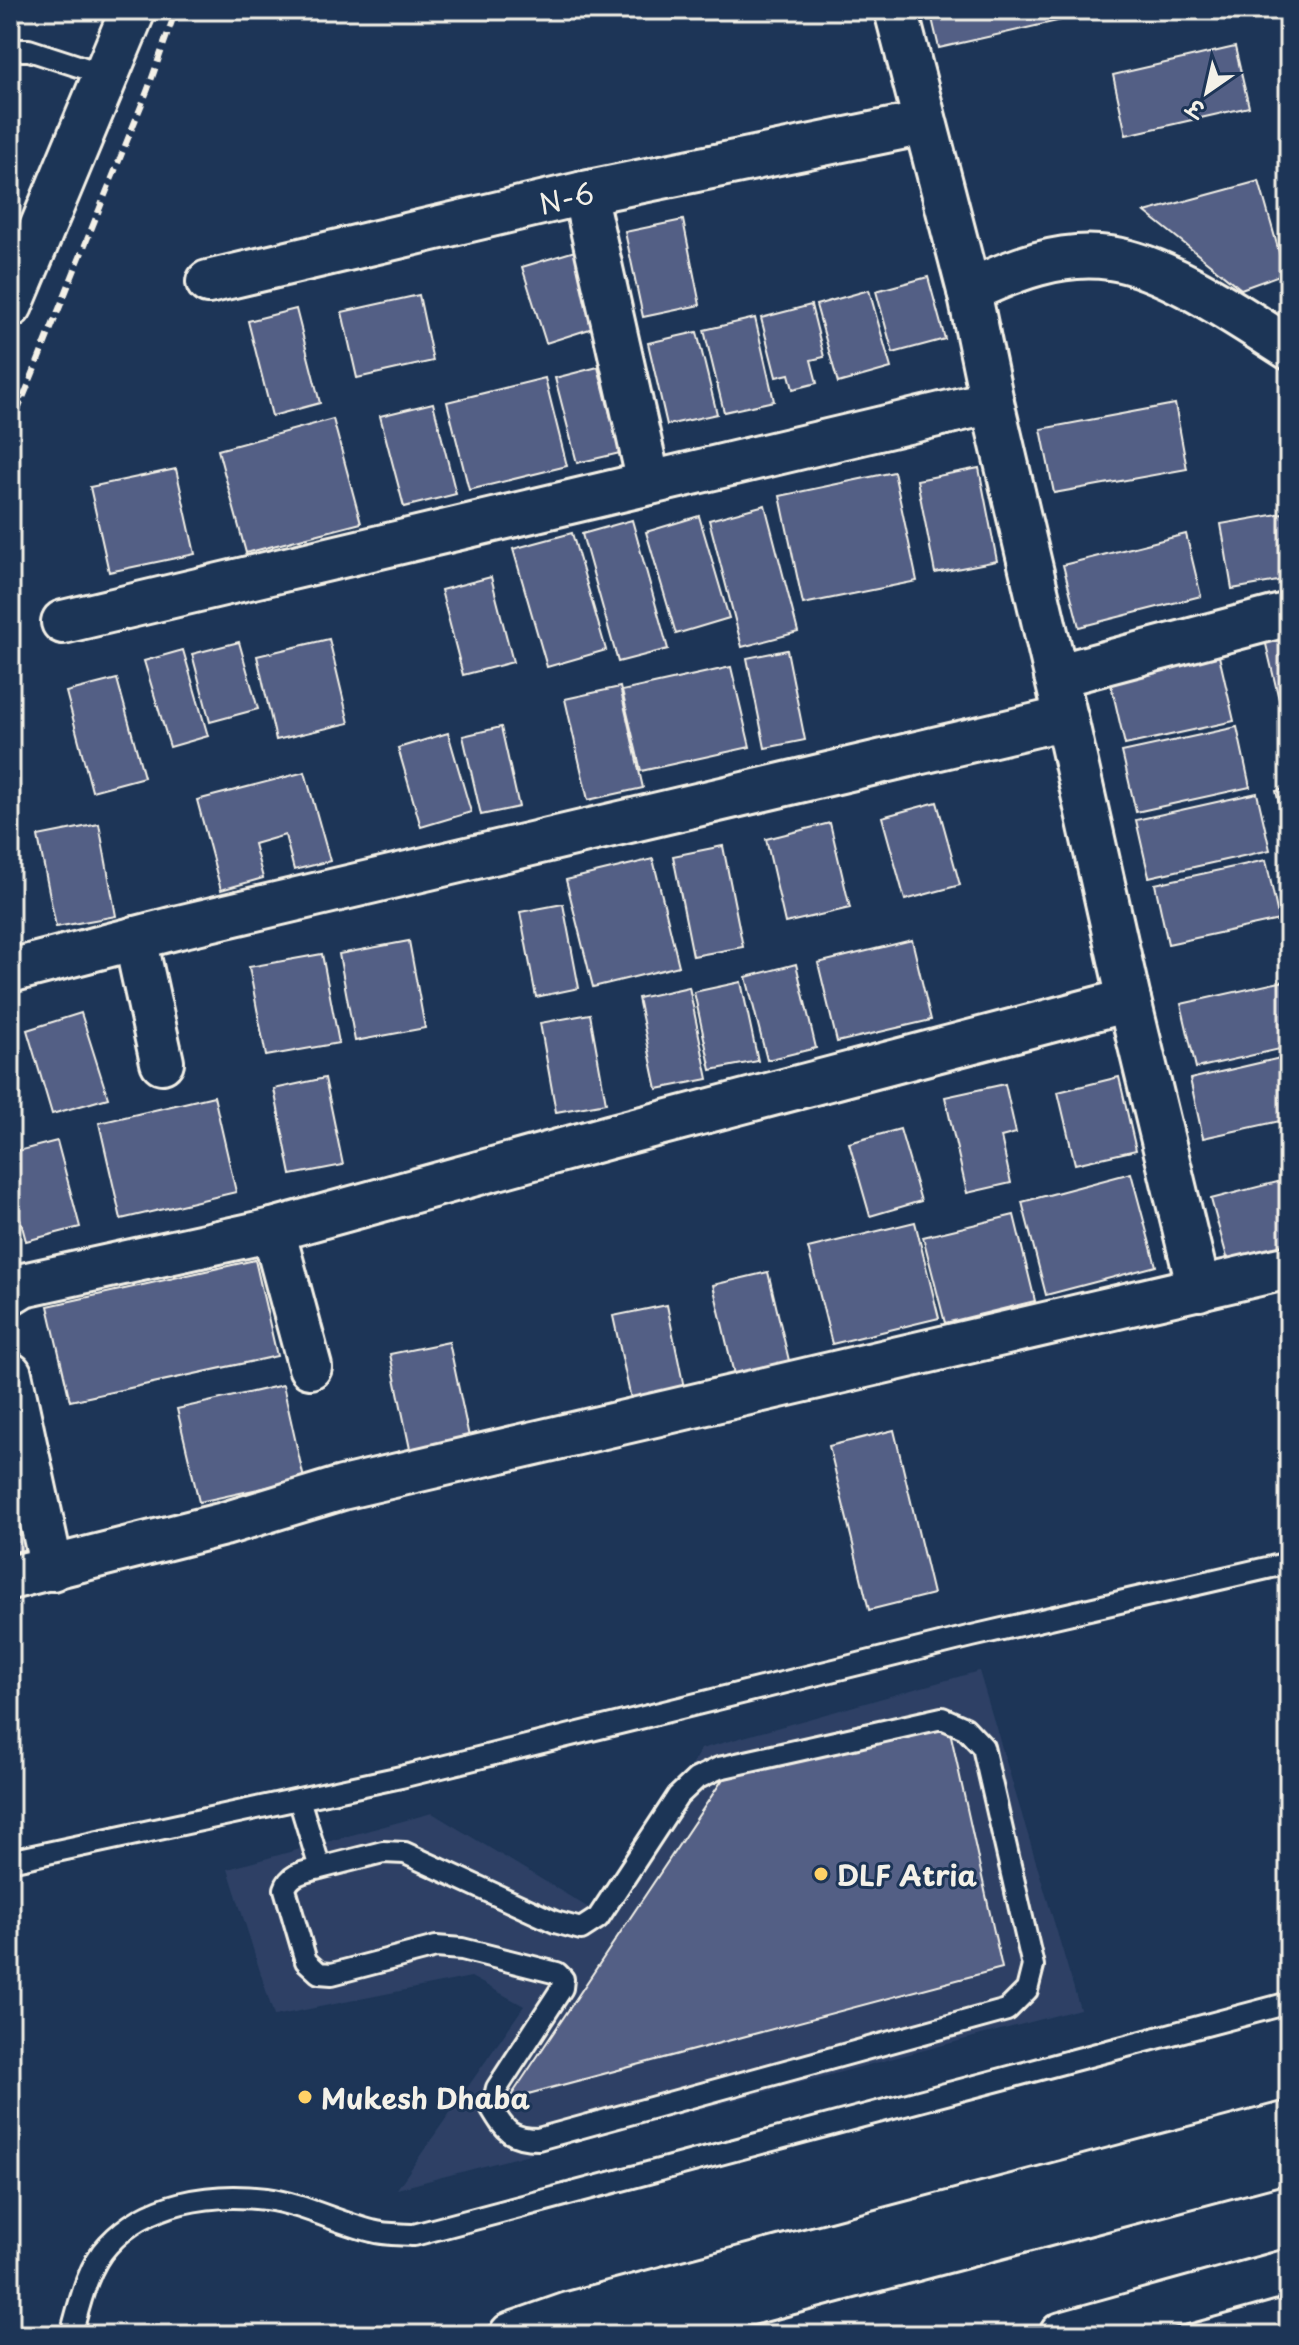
<svg xmlns="http://www.w3.org/2000/svg" width="1299" height="2345" font-family="'Playpen Sans','Playpen Sans Deva',sans-serif">
	<style>
		.built { fill: #2d4165 }
		.building { fill: #525e85; stroke: #f4f1e8; stroke-width: 2 }
		.lines { fill: none; stroke-linecap: round; stroke-linejoin: round }
		.lane-casing { stroke: #f4f1e8; stroke-width: 26 }
		.street-casing { stroke: #f4f1e8; stroke-width: 48 }
		.secondary-casing { stroke: #f4f1e8; stroke-width: 50 }
		.highway-casing { stroke: #f4f1e8; stroke-width: 50 }
		.path { stroke: #f4f1e8; stroke-width: 5; stroke-dasharray: 8 6; stroke-linecap: butt }
		.lane { stroke: #1d3557; stroke-width: 20 }
		.street { stroke: #1d3557; stroke-width: 42 }
		.secondary { stroke: #1d3557; stroke-width: 44 }
		.highway { stroke: #1d3557; stroke-width: 44 }
		.rail { stroke: #f4f1e8; stroke-width: 6; stroke-dasharray: 12 6; stroke-linecap: butt }
		.poi-dot { fill: #ffd166; stroke: #1d3557; stroke-width: 3 }
		.labels { text-anchor: middle; dominant-baseline: central; stroke-width: 6; stroke-linejoin: round; paint-order: stroke }
		.street-label { font-size: 28px; fill: #f4f1e8; stroke: #1d3557 }
		.poi-label { font-size: 28px; font-weight: bold; fill: #f4f1e8; stroke: #1d3557; text-anchor: start }
	</style>
	<rect width="100%" height="100%" fill="#1d3557"/>
	<filter id="ink" filterUnits="userSpaceOnUse"><feTurbulence type="fractalNoise" baseFrequency=".0125" numOctaves="2"/><feDisplacementMap in="SourceGraphic" scale="16" xChannelSelector="R" yChannelSelector="G"/><feConvolveMatrix kernelMatrix="1 2 1 2 8 2 1 2 1" color-interpolation-filters="sRGB"/></filter>
	<g filter="url(#ink)">
		<!-- built -->
		<path class="built" d="M979,1671L1080,2009L397,2189L524,2006L471,1977L274,2016L228,1869L432,1813L602,1916L701,1749Z"/>
		<!-- building -->
		<g class="building">
			<path d="M930,10H1064L1066,19L939,48Z"/>
			<path d="M1235,47L1249,107L1126,135L1113,75Z"/>
			<path d="M1259,181L1285,273L1241,289L1145,212Z"/>
			<path d="M683,220L700,305L643,317L625,232Z"/>
			<path d="M575,251L599,326L546,343L522,267Z"/>
			<path d="M928,277L945,339L893,353L876,291Z"/>
			<path d="M869,290L891,368L838,383L816,305Z"/>
			<path d="M419,295L433,361L357,378L342,312Z"/>
			<path d="M811,305L824,357L811,360L817,383L793,389L789,374L776,377L761,318Z"/>
			<path d="M296,309L320,403L272,416L248,321Z"/>
			<path d="M755,318L774,401L724,412L704,330Z"/>
			<path d="M697,332L717,414L667,425L648,343Z"/>
			<path d="M598,367L620,453L577,463L555,378Z"/>
			<path d="M545,378L567,466L469,490L447,402Z"/>
			<path d="M433,403L456,494L404,507L380,416Z"/>
			<path d="M1175,404L1187,469L1054,493L1041,429Z"/>
			<path d="M333,419L361,523L246,553L218,450Z"/>
			<path d="M979,468L997,561L935,573L917,480Z"/>
			<path d="M176,469L195,554L109,572L90,487Z"/>
			<path d="M894,472L917,581L803,604L780,496Z"/>
			<path d="M765,505L798,632L742,647L709,520Z"/>
			<path d="M1289,512V579L1232,589L1221,524Z"/>
			<path d="M699,516L729,618L676,634L646,532Z"/>
			<path d="M632,520L668,649L618,662L582,534Z"/>
			<path d="M572,533L606,650L547,667L513,549Z"/>
			<path d="M1186,534L1201,596L1079,627L1063,565Z"/>
			<path d="M491,577L513,662L463,675L441,590Z"/>
			<path d="M1289,634V706L1281,708L1265,640Z"/>
			<path d="M329,639L349,723L276,740L257,656Z"/>
			<path d="M239,642L258,709L210,722L192,654Z"/>
			<path d="M183,650L208,736L170,747L144,661Z"/>
			<path d="M787,650L805,740L765,748L747,658Z"/>
			<path d="M1219,656L1234,721L1125,745L1110,680Z"/>
			<path d="M731,667L750,747L641,771L622,691Z"/>
			<path d="M117,679L144,777L92,791L66,692Z"/>
			<path d="M620,687L643,788L588,800L565,699Z"/>
			<path d="M501,727L519,807L481,815L463,736Z"/>
			<path d="M1237,727L1250,787L1136,812L1122,752Z"/>
			<path d="M448,733L471,812L421,827L398,748Z"/>
			<path d="M305,772L330,861L294,870L285,835L254,844L263,878L221,890L197,800Z"/>
			<path d="M1289,788V845L1276,791Z"/>
			<path d="M1257,793L1270,850L1149,877L1136,820Z"/>
			<path d="M937,802L960,885L905,900L882,817Z"/>
			<path d="M830,823L850,908L785,923L766,839Z"/>
			<path d="M99,824L116,916L56,927L38,836Z"/>
			<path d="M723,846L743,947L693,956L673,856Z"/>
			<path d="M653,859L679,966L593,987L566,880Z"/>
			<path d="M1266,860L1279,920L1168,944L1155,884Z"/>
			<path d="M563,904L579,988L536,997L520,912Z"/>
			<path d="M912,940L931,1020L837,1042L818,963Z"/>
			<path d="M409,941L425,1028L355,1041L339,954Z"/>
			<path d="M322,954L339,1043L266,1056L249,967Z"/>
			<path d="M796,964L816,1048L767,1060L746,977Z"/>
			<path d="M1289,980V1047L1196,1068L1181,1004Z"/>
			<path d="M741,982L758,1061L711,1070L694,992Z"/>
			<path d="M689,987L708,1079L657,1089L638,998Z"/>
			<path d="M81,1013L108,1098L52,1114L27,1030Z"/>
			<path d="M590,1014L606,1103L556,1112L540,1023Z"/>
			<path d="M1289,1056V1119L1203,1138L1190,1079Z"/>
			<path d="M1119,1077L1136,1150L1075,1164L1058,1092Z"/>
			<path d="M325,1078L343,1165L291,1175L274,1089Z"/>
			<path d="M1005,1084L1016,1133L1001,1137L1011,1183L967,1193L945,1097Z"/>
			<path d="M214,1096L236,1192L121,1219L99,1123Z"/>
			<path d="M900,1129L921,1201L870,1216L849,1143Z"/>
			<path d="M57,1141L80,1227L26,1241L10,1182V1153Z"/>
			<path d="M1131,1173L1156,1266L1046,1295L1022,1202Z"/>
			<path d="M1289,1179V1245L1228,1261L1211,1199Z"/>
			<path d="M1014,1215L1035,1301L945,1323L923,1237Z"/>
			<path d="M915,1222L939,1318L832,1344L808,1248Z"/>
			<path d="M255,1260L277,1356L70,1401L48,1306Z"/>
			<path d="M768,1272L791,1369L736,1383L713,1285Z"/>
			<path d="M667,1305L684,1388L631,1399L613,1316Z"/>
			<path d="M449,1342L469,1437L410,1449L390,1354Z"/>
			<path d="M283,1385L304,1479L199,1502L177,1409Z"/>
			<path d="M894,1430L933,1594L869,1610L829,1446Z"/>
			<path d="M10,1447L40,1546L10,1553Z"/>
			<path d="M948,1722L1002,1968L509,2099L723,1779Z"/>
		</g>
		<g class="lines">
			<!-- lane casing -->
			<g class="lane-casing">
				<g id="lane">
					<path d="M10,50H29L106,75"/>
					<path d="M299,1799L320,1868C305,1872 290,1873 285,1889L306,1961L319,1973L332,1974L436,1947L462,1949L557,1973L563,1979L562,1988L497,2088L492,2109C505,2131 511,2139 538,2139L1007,2010L1027,1990L1033,1966L983,1747L965,1728L942,1718L719,1768L696,1779L678,1796L598,1918L581,1929L555,1922L405,1853L383,1852L320,1868"/>
					<path d="M10,1861L401,1777L972,1636L1289,1563"/>
					<path d="M71,2335C79,2306 87,2267 108,2245C147,2202 211,2192 266,2199C302,2204 336,2222 372,2231C385,2235 401,2234 414,2235L1289,2003"/>
				</g>
			</g>
			<!-- street casing -->
			<g class="street-casing">
				<g id="street">
					<path d="M896,10L969,291L992,402L1066,718L1129,1000L1199,1289"/>
					<path d="M584,193L649,483"/>
					<path id="s1" d="M208,282L584,193L925,123"/>
					<path d="M969,291C1013,270 1060,251 1110,258C1167,266 1240,317 1289,348"/>
					<path d="M63,622L992,402"/>
					<path d="M1056,676L1289,614"/>
					<path d="M135,938L162,1062"/>
					<path d="M10,971L179,927L1066,718"/>
					<path d="M273,1230L310,1367"/>
					<path d="M10,1293L23,1285L273,1230L609,1137L1129,1000"/>
					<path d="M10,1374L52,1569"/>
					<path d="M10,1578L224,1524L342,1488L1289,1267"/>
				</g>
			</g>
			<!-- secondary casing -->
			<g class="secondary-casing">
				<g id="secondary">
					<path d="M10,305L133,10"/>
					<path d="M512,2335L569,2315L1289,2124"/>
					<path d="M626,2335L1289,2159"/>
					<path d="M1062,2335L1289,2272"/>
				</g>
			</g>
			<!-- highway casing -->
			<g class="highway-casing">
				<path id="highway" d="M1089,2328L1113,2335"/>
			</g>
			<!-- path -->
			<path class="path" d="M10,390L24,398"/>
			<!-- lane -->
			<use href="#lane" class="lane"/>
			<!-- street -->
			<use href="#street" class="street"/>
			<!-- secondary -->
			<use href="#secondary" class="secondary"/>
			<!-- highway -->
			<use href="#highway" class="highway"/>
			<!-- rail -->
			<path class="rail" d="M10,430L148,89L176,10"/>
		</g>
	</g>
	<!-- markers -->
	<g class="poi-dot">
		<circle cx="821" cy="1874" r="8"/>
		<circle cx="305" cy="2097" r="8"/>
	</g>
	<g class="labels">
		<!-- street labels -->
		<g class="street-label">
			<text stroke="none"><textPath href="#s1" startOffset="368">N-6</textPath></text>
		</g>
		<!-- poi labels -->
		<g class="poi-label">
			<text x="837" y="1874">DLF Atria</text>
			<text x="321" y="2097">Mukesh Dhaba</text>
		</g>
	</g>
	<!-- margin -->
	<rect width="1299" height="2345" fill="none" stroke="#1d3557" stroke-width="40"/>
	<rect x="20" y="20" width="1259" height="2305" fill="none" stroke="#f4f1e8" stroke-width="3" filter="url(#ink)"/>
	<!-- north arrow -->
	<g transform="translate(1207 92) rotate(214)" stroke="#1d3557" stroke-width="6" paint-order="stroke">
	<path d="M0-6L14 30L0 20L-14 30Z" fill="#f4f1e8"/>
	<text y="-12" font-size="22" font-weight="bold" text-anchor="middle" fill="#f4f1e8">उ</text>
	</g>
</svg>
